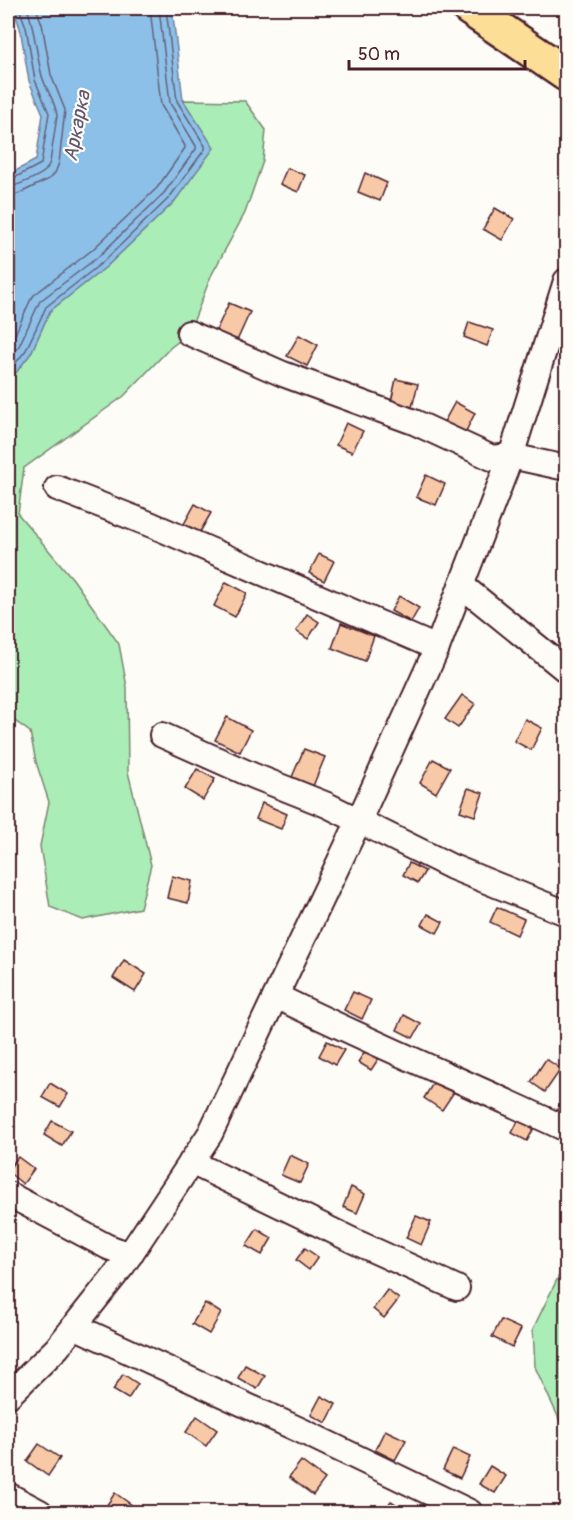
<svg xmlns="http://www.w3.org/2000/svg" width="574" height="1520" font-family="Pangolin,sans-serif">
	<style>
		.green { fill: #abedb7; stroke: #7a8671; stroke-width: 1.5 }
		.water { fill: #8cc0e9; stroke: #72809d; stroke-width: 1.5 }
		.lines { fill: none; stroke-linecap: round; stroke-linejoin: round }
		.shore { stroke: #645f77; stroke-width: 1.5 }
		.building { fill: #f8c9a7; stroke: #4a1f2b; stroke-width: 1.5 }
		.street-casing { stroke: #4a1f2b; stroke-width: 28 }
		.primary-casing { stroke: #4a1f2b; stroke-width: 38 }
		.street { stroke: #fdfcf7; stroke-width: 24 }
		.primary { stroke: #fdde96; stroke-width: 33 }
		.labels { text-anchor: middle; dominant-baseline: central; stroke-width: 4.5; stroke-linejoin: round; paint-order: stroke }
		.water-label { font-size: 20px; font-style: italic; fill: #61576e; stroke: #fdfcf7 }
	</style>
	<rect width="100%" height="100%" fill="#fdfcf7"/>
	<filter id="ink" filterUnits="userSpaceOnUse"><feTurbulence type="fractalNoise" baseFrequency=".0167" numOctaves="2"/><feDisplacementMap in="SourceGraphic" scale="12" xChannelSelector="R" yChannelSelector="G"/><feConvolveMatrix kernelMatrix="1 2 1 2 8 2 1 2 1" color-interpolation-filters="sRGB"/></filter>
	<g filter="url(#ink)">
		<!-- green -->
		<g class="green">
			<path d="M183,100L245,101L266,130L263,161L245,213L211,276L189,333L170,348L124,396L24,468L18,514L73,579L119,644L127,687L128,772L151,865L140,908L83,920L50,907L40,846L49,802L36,762L30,732L8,716V383L31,353L50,311L106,267L174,202L213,148Z"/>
			<path d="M566,1261V1424L561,1423L535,1367L533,1329Z"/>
		</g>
		<!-- water -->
		<path class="water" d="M13,8H172L183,100L214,148L174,202L106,267L50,311L31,353L8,383V175L36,160L43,114L29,81L20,28Z"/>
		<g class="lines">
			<!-- shore -->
			<g class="shore">
				<path d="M8,180L12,179L41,164L49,113L35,80L26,27L19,8"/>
				<path d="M8,187C17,186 38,177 45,171C48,168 48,166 50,162L57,116C56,102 46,90 42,76C36,53 35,30 27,8"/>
				<path d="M8,196L18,194L49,179L55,173L59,163L65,110L51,75L42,24L36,8"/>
				<path d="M8,346L12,341L30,301L34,295L92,250L157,188L185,148V146L161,105L150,8"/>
				<path d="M8,361L19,346L40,301L98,257L164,193L196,149V146L170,103L159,8"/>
				<path d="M8,373L26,350L46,307L103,262L169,198L205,149V146L177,101L166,8"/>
			</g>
		</g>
		<!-- building -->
		<g class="building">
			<path d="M287,168L305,175L298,192L280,184Z"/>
			<path d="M365,173L387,183L380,201L358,192Z"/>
			<path d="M495,208L514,219L502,240L483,229Z"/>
			<path d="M229,303L250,312L236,343L215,333Z"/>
			<path d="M469,322L493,330L487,346L464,337Z"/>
			<path d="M299,335L318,345L307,366L287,356Z"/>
			<path d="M396,379L418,384L412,407L391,402Z"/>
			<path d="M455,402L475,413L465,433L444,422Z"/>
			<path d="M346,423L363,431L352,452L336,445Z"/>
			<path d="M426,475L445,484L436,505L416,497Z"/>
			<path d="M195,504L211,513L200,532L184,524Z"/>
			<path d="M319,554L334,561L324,581L309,573Z"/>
			<path d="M226,582L247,593L235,617L214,606Z"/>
			<path d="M399,596L419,608L411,622L391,611Z"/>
			<path d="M307,614L319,622L308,639L296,631Z"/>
			<path d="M341,623L374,636L365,661L332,648Z"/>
			<path d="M462,695L475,704L458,728L445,719Z"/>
			<path d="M227,717L251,730L240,752L215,740Z"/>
			<path d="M525,719L542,728L531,750L514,741Z"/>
			<path d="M304,749L325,757L313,786L292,777Z"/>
			<path d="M433,759L450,768L436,793L420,783Z"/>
			<path d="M197,769L215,779L203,800L185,789Z"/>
			<path d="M468,788L483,793L475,816L460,811Z"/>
			<path d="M262,803L287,814L281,829L256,819Z"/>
			<path d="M409,863L425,871L418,883L403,875Z"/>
			<path d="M172,876L192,881L188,903L167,898Z"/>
			<path d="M497,907L524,919L517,935L490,922Z"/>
			<path d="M428,914L443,922L437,933L422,925Z"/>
			<path d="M124,960L146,974L135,992L113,978Z"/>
			<path d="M353,992L371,1000L362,1019L344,1010Z"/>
			<path d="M404,1015L421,1024L413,1038L397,1030Z"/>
			<path d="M327,1041L344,1050L335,1065L319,1056Z"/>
			<path d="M366,1050L379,1058L371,1070L358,1062Z"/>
			<path d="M546,1059L561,1069L545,1092L531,1082Z"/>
			<path d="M435,1080L454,1092L442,1110L424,1098Z"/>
			<path d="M50,1083L68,1094L60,1107L42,1097Z"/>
			<path d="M566,1092V1113L558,1109Z"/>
			<path d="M520,1117L535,1126L527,1141L512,1133Z"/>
			<path d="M52,1121L71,1131L62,1146L44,1135Z"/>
			<path d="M290,1155L309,1164L300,1183L281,1175Z"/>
			<path d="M18,1157L34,1169L23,1184L8,1172V1170Z"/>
			<path d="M351,1187L365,1194L357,1213L343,1207Z"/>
			<path d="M416,1216L431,1222L421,1245L406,1238Z"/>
			<path d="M257,1229L272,1238L262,1255L246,1246Z"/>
			<path d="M305,1248L318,1257L309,1270L296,1260Z"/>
			<path d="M387,1290L399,1299L384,1318L373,1309Z"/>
			<path d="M205,1303L221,1313L209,1334L192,1324Z"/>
			<path d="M501,1320L521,1329L512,1347L492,1337Z"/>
			<path d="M245,1365L265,1376L257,1389L238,1378Z"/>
			<path d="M123,1374L138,1384L128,1399L113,1390Z"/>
			<path d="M321,1396L336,1404L326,1423L311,1415Z"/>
			<path d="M197,1416L217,1430L206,1446L186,1432Z"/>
			<path d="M385,1430L406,1440L395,1460L375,1450Z"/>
			<path d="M39,1444L60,1458L48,1476L27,1461Z"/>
			<path d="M453,1449L470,1457L460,1478L443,1470Z"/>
			<path d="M301,1461L325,1479L313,1495L289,1477Z"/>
			<path d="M490,1466L506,1476L495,1493L479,1484Z"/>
			<path d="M115,1493L136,1508L133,1512H102Z"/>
			<path d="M391,1501L408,1512H383Z"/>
		</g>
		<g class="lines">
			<!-- street casing -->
			<g class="street-casing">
				<g id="street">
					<path d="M189,333L283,374L414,422L492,458L511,456L566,468"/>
					<path d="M57,488L152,525L437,648"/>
					<path d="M461,585L566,670"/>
					<path d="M162,735L254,776L327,805L452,867L566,913"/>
					<path d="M276,996C371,1043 470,1084 566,1129"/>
					<path d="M191,1162L360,1244L457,1288"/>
					<path d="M8,1194L108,1247L130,1255"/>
					<path d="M74,1326L304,1432L470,1512"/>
					<path d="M8,1396L57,1348L123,1265L210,1134L355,829L437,648L511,456L566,281"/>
					<path d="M8,1495L40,1512"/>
				</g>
			</g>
			<!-- primary casing -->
			<g class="primary-casing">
				<path id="primary" d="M469,8L566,74"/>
			</g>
			<!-- street -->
			<use href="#street" class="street"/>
			<!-- primary -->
			<use href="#primary" class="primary"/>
		</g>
	</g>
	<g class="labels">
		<!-- water labels -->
		<g class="water-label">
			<text transform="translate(77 126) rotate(-79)">Аркарка</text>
		</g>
	</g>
	<!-- margin -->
	<rect width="574" height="1520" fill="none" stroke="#fdfcf7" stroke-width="30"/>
	<rect x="15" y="15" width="544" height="1490" fill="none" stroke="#4a1f2b" stroke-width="2" filter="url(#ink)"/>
	<!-- scale -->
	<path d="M349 60v9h176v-9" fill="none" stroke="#4a1f2b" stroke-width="3"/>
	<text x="358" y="60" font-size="18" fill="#4a1f2b" stroke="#fdfcf7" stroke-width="4.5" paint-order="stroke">50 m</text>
</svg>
